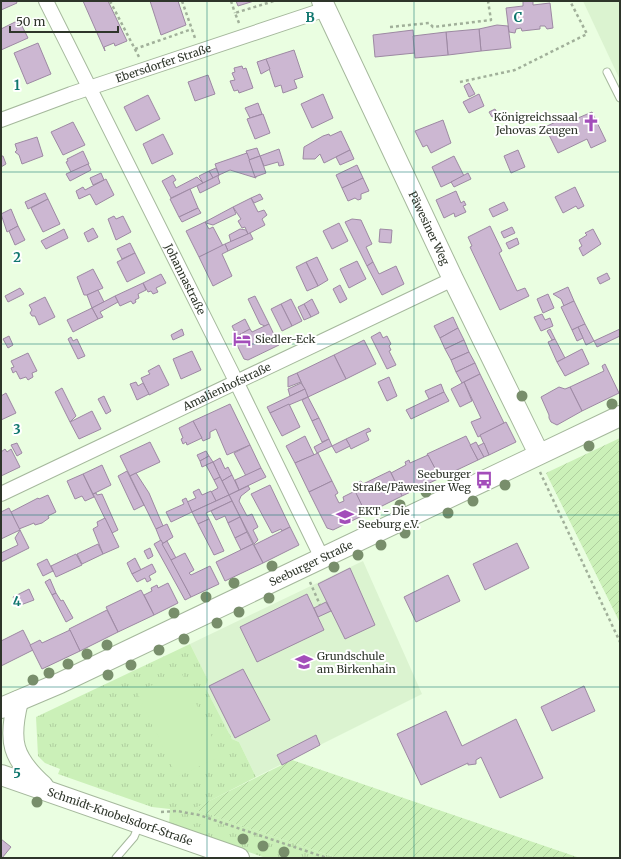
<svg xmlns="http://www.w3.org/2000/svg" width="621" height="859" font-family="Merriweather,serif">
	<style>
		.built { fill: #dbf3d0 }
		.grass { fill: url(#grass-tufts) }
		.garden { fill: url(#garden-furrows) }
		.pitch { fill: #cbf0b8 }
		.building { fill: #ccb7d2; stroke: #9d89a3 }
		.lines { fill: none; stroke-linecap: round; stroke-linejoin: round }
		.lane-casing { stroke: #a5b89c; stroke-width: 9 }
		.street-casing { stroke: #a5b89c; stroke-width: 16 }
		.secondary-casing { stroke: #a5b89c; stroke-width: 22 }
		.path { stroke: #a1b09a; stroke-width: 2.5; stroke-dasharray: 3 3; stroke-linecap: butt }
		.lane { stroke: #fff; stroke-width: 7 }
		.street { stroke: #fff; stroke-width: 14 }
		.secondary { stroke: #fff; stroke-width: 20 }
		.tree { fill: #788e6b }
		.grid { fill: none; stroke: #0f766e; stroke-width: 1; stroke-opacity: 0.55 }
		.labels { text-anchor: middle; dominant-baseline: central; stroke-width: 4; stroke-linejoin: round; paint-order: stroke }
		.street-label { font-size: 11px; fill: #2e352a; stroke: #fff }
		.poi-label { font-size: 11px; fill: #2e352a; stroke: #fff; text-anchor: start }
		.grid-label { font-size: 13px; text-anchor: middle; font-weight: bold; fill: #0f766e; stroke: #fff; stroke-width: 4; stroke-linejoin: round; paint-order: stroke }
	</style>
	<defs>
		<pattern id="grass-tufts" width="24" height="20" patternUnits="userSpaceOnUse"><rect width="24" height="20" fill="#cbf0b8"/><path d="M3 7l-1-3M5 7V3M7 7l1-3M15 17l-1-3M17 17v-4M19 17l1-3" fill="none" stroke="#afce9e"/></pattern>
		<pattern id="garden-furrows" width="10" height="10" patternUnits="userSpaceOnUse"><rect width="10" height="10" fill="#cbf0b8"/><path d="M-1 1l2-2M0 10L10 0M9 11l2-2" fill="none" stroke="#afce9e"/></pattern>
	</defs>
	<rect width="100%" height="100%" fill="#eafee1"/>
	<!-- built -->
	<g class="built">
		<path d="M583,1H620V80Z"/>
		<path d="M363,561L422,694L256,777L239,742L232,739L205,687L208,680L190,644Z"/>
	</g>
	<!-- grass -->
	<path class="grass" d="M190,644L208,680L205,687L232,739L239,742L256,777L194,809L337,858H266L169,825L170,809L152,807L58,774L60,769L45,763L38,756L36,717Z"/>
	<!-- garden -->
	<g class="garden">
		<path d="M620,438V623L546,473Z"/>
		<path d="M292,760L580,858H337L193,809Z"/>
	</g>
	<!-- pitch -->
	<path class="pitch" d="M181,672L221,756L177,777L137,692Z"/>
	<!-- building -->
	<g class="building">
		<path d="M1,1H16L17,3L1,10Z"/>
		<path d="M83,1H108L127,41L115,46L114,43L104,47L105,51Z"/>
		<path d="M150,1H178L186,25L161,35Z"/>
		<path d="M236,1H254L238,6Z"/>
		<path d="M523,1H533V5L550,3L553,28L547,29L545,26H540V29L522,31L521,28L516,29L515,33L509,32L506,8L523,6Z"/>
		<path d="M19,20L28,38L1,50V29Z"/>
		<path d="M497,25L508,26L511,48L481,51L479,29Z"/>
		<path d="M479,29L481,51L448,55L446,32Z"/>
		<path d="M413,30L415,53L375,57L373,35Z"/>
		<path d="M446,32L448,55L415,58L413,36Z"/>
		<path d="M38,43L51,74L27,84L14,53Z"/>
		<path d="M294,50L303,77L294,80L297,88L283,93L281,85L275,87L266,59Z"/>
		<path d="M266,59L270,69L261,74L257,62Z"/>
		<path d="M242,66L243,69L246,68L253,88L239,93L238,90L234,91L230,81L235,80L232,73L235,72L234,68Z"/>
		<path d="M208,75L215,94L195,101L188,82Z"/>
		<path d="M469,83L475,94L469,97L464,86Z"/>
		<path d="M323,94L333,118L312,128L301,104Z"/>
		<path d="M479,94L484,106L469,113L463,102Z"/>
		<path d="M148,95L160,119L136,131L124,107Z"/>
		<path d="M258,103L262,114L250,118L245,108Z"/>
		<path d="M495,109L498,114L492,117L489,112Z"/>
		<path d="M592,112L606,141L591,148L587,139L558,153L545,127L575,113L578,118Z"/>
		<path d="M263,114L270,133L255,139L247,119Z"/>
		<path d="M443,120L451,143L431,153L427,145L423,147L415,131Z"/>
		<path d="M73,122L85,145L63,155L51,132Z"/>
		<path d="M341,131L350,150L324,163L320,154L315,159H303L304,147L323,136L329,134L330,136Z"/>
		<path d="M163,134L173,154L152,164L143,144Z"/>
		<path d="M37,137L43,156L22,164L19,155L15,152L17,150L15,144Z"/>
		<path d="M257,148L260,156L249,160L246,151Z"/>
		<path d="M279,149L284,165L279,166L278,162L264,166L260,156Z"/>
		<path d="M350,150L354,159L340,165L336,157Z"/>
		<path d="M518,150L525,167L511,173L504,156Z"/>
		<path d="M83,151L89,164L71,172L66,162L68,161L67,159Z"/>
		<path d="M247,153L256,178L230,170L219,175L215,164Z"/>
		<path d="M1,156H3L6,164L1,167Z"/>
		<path d="M260,156L266,173L255,177L249,160Z"/>
		<path d="M454,156L464,176L441,187L432,167Z"/>
		<path d="M88,164L91,170L70,181L66,174Z"/>
		<path d="M357,165L363,178L342,188L336,175Z"/>
		<path d="M216,168L219,175L213,178L209,171Z"/>
		<path d="M209,171L213,178L203,183L199,176Z"/>
		<path d="M101,173L104,180L93,185L90,178Z"/>
		<path d="M468,173L471,179L454,187L451,182Z"/>
		<path d="M173,175L176,180L173,182L176,188L197,177L203,183L171,198L162,181Z"/>
		<path d="M219,175L218,177L220,183L200,193L197,186Z"/>
		<path d="M363,178L369,191L361,194V199L358,200L355,198L348,201L342,188Z"/>
		<path d="M106,179L114,195L96,205L90,194L79,199L76,191L83,187L85,190Z"/>
		<path d="M575,187L584,206L578,209L576,206L563,213L555,197Z"/>
		<path d="M190,189L198,208L179,217L170,199Z"/>
		<path d="M456,191L461,203L464,201L466,205L463,206L466,212L455,217L454,213L444,218L436,200Z"/>
		<path d="M45,193L48,199L28,209L25,202Z"/>
		<path d="M260,194L263,199L254,203L251,198Z"/>
		<path d="M251,198L258,212L264,210L267,215L262,219L265,225L248,234L245,227L242,228L238,221L241,219L233,207Z"/>
		<path d="M48,199L60,224L43,232L31,208Z"/>
		<path d="M504,202L508,210L493,217L489,209Z"/>
		<path d="M233,207L236,214L213,225L206,223L205,222Z"/>
		<path d="M198,208L201,213L182,222L179,217Z"/>
		<path d="M11,209L18,226L7,232L1,214Z"/>
		<path d="M114,216L116,219L123,216L131,232L116,240L108,219Z"/>
		<path d="M352,219L361,220L372,244L366,247L373,262L367,266L345,222Z"/>
		<path d="M205,222L209,229L213,227L223,246L199,257L186,231Z"/>
		<path d="M339,223L348,241L332,249L323,231Z"/>
		<path d="M18,226L25,240L15,245L9,231Z"/>
		<path d="M490,226L502,251L499,253L517,291L525,288L529,296L500,310L470,247L472,246L468,237Z"/>
		<path d="M512,227L515,233L504,238L501,232Z"/>
		<path d="M93,228L98,237L88,242L84,233Z"/>
		<path d="M64,229L68,238L46,249L41,241Z"/>
		<path d="M240,229L246,230L248,234L231,242L229,235Z"/>
		<path d="M380,229L392,230L391,243L379,242Z"/>
		<path d="M593,229L601,244L583,256L579,248L582,246L579,240L587,235L585,233Z"/>
		<path d="M250,233L253,239L228,251L225,244Z"/>
		<path d="M517,238L519,244L509,249L506,243Z"/>
		<path d="M130,243L135,253L122,259L117,249Z"/>
		<path d="M225,244L228,251L222,254L232,276L213,286L199,257Z"/>
		<path d="M135,253L145,273L127,282L117,262Z"/>
		<path d="M317,257L328,280L318,286L306,262Z"/>
		<path d="M357,261L366,279L349,288L340,269Z"/>
		<path d="M306,262L318,286L307,291L296,267Z"/>
		<path d="M373,262L379,274L396,266L404,284L382,295L367,266Z"/>
		<path d="M93,269L103,288L87,295H84L77,277Z"/>
		<path d="M607,273L610,279L600,284L597,278Z"/>
		<path d="M161,274L166,283L156,288L158,292L153,294L151,291L148,292L143,283Z"/>
		<path d="M143,283L146,290L138,294L139,298L135,300L136,302L133,304L131,301L120,306L115,296Z"/>
		<path d="M340,285L347,299L340,303L333,289Z"/>
		<path d="M568,287L574,301L564,306L561,299L553,294Z"/>
		<path d="M20,288L24,294L8,302L5,296Z"/>
		<path d="M98,290L104,302L92,308L87,295Z"/>
		<path d="M548,294L554,308L543,313L537,299Z"/>
		<path d="M115,296L118,302L100,312L103,317L98,319L92,308Z"/>
		<path d="M255,296L269,324L265,326L260,324L248,299Z"/>
		<path d="M45,297L55,317L39,325L35,316H32L30,313L32,310L29,305Z"/>
		<path d="M291,299L302,321L292,326L281,304Z"/>
		<path d="M312,299L319,313L311,317L304,304Z"/>
		<path d="M574,301L585,324L572,330L561,307Z"/>
		<path d="M281,304L292,326L282,331L271,309Z"/>
		<path d="M304,304L311,317L304,320L298,307Z"/>
		<path d="M92,308L98,319L73,332L67,320Z"/>
		<path d="M542,314L545,320L550,318L553,326L541,331L534,317Z"/>
		<path d="M453,317L458,328L440,338L434,326Z"/>
		<path d="M245,319L250,329L237,336L232,326Z"/>
		<path d="M269,324L279,345L248,360L244,359L235,341L238,339L237,336L250,329L252,332Z"/>
		<path d="M585,324L594,341L586,345L578,327Z"/>
		<path d="M578,327L583,338L577,341L572,330Z"/>
		<path d="M458,328L464,340L445,349L440,338Z"/>
		<path d="M182,329L184,335L173,340L171,335Z"/>
		<path d="M550,329L555,339L552,340L547,331Z"/>
		<path d="M620,329V336L597,347L594,341Z"/>
		<path d="M380,332L383,338L387,336L391,344L389,346L391,350L389,351L396,365L387,369L371,337Z"/>
		<path d="M9,336L13,345L8,348L3,339Z"/>
		<path d="M71,337L73,341L77,339L85,356L78,359L68,339Z"/>
		<path d="M555,339L565,358L557,362L548,342Z"/>
		<path d="M364,340L376,364L346,379L334,355Z"/>
		<path d="M464,340L469,352L451,360L445,349Z"/>
		<path d="M582,349L589,364L565,376L557,362Z"/>
		<path d="M192,351L201,370L181,379L173,359Z"/>
		<path d="M469,352L475,363L456,372L451,360Z"/>
		<path d="M28,353L37,371L32,373L33,377L28,380L26,377L20,379L16,371L13,373L11,368L14,367L11,361Z"/>
		<path d="M334,355L346,379L308,397L297,373Z"/>
		<path d="M475,363L480,374L462,383L456,372Z"/>
		<path d="M605,364L619,393L582,411L570,387L604,371L602,366Z"/>
		<path d="M159,365L169,385L149,395L141,378L150,374L148,371Z"/>
		<path d="M297,373L301,382L288,387V377Z"/>
		<path d="M480,374L504,423L478,437L471,422L481,418L464,382Z"/>
		<path d="M389,377L397,396L387,401L378,382Z"/>
		<path d="M136,382L138,386L143,383L149,394L137,400L130,384Z"/>
		<path d="M464,382L472,401L460,407L451,389Z"/>
		<path d="M301,383L305,389L290,396L288,389Z"/>
		<path d="M441,384L444,392L429,399L425,391Z"/>
		<path d="M559,387L565,389L570,387L582,411L557,425L551,422L549,418V415L541,397Z"/>
		<path d="M62,388L76,416L70,422L55,392Z"/>
		<path d="M305,389L308,397L270,413L267,407Z"/>
		<path d="M444,392L449,401L411,419L406,410Z"/>
		<path d="M6,393L16,413L1,420V396Z"/>
		<path d="M104,396L111,411L106,414L98,399Z"/>
		<path d="M308,397L319,418L312,421L302,400Z"/>
		<path d="M230,404L250,445L227,455L216,429L210,432V438L203,441L193,421Z"/>
		<path d="M289,404L300,427L282,436L270,413Z"/>
		<path d="M92,411L101,429L79,439L70,422Z"/>
		<path d="M319,418L329,439L322,442L312,421Z"/>
		<path d="M193,421L202,438L187,445L186,442L183,444L181,439L183,438L179,428Z"/>
		<path d="M506,422L516,442L489,455L480,435Z"/>
		<path d="M369,428L371,431L366,433L369,440L351,449L346,439Z"/>
		<path d="M305,436L314,455L295,463L286,446Z"/>
		<path d="M466,436L478,460L440,478L427,454Z"/>
		<path d="M329,439L332,446L317,453L314,447Z"/>
		<path d="M346,439L350,446L336,453L332,446Z"/>
		<path d="M150,442L160,462L130,476L120,456Z"/>
		<path d="M476,442L484,457L478,460L470,445Z"/>
		<path d="M17,443L22,453L17,456L11,445Z"/>
		<path d="M484,443L489,455L484,457L478,446Z"/>
		<path d="M250,445L261,468L246,476L234,453Z"/>
		<path d="M5,449L7,452L11,449L20,467L1,476V452Z"/>
		<path d="M206,451L209,456L200,461L197,455Z"/>
		<path d="M318,453L332,481L309,492L295,463Z"/>
		<path d="M428,455L440,478L402,496L391,473L406,465L405,462L409,460L410,463Z"/>
		<path d="M209,456L213,462L202,467L200,461Z"/>
		<path d="M220,458L225,469L228,467L232,475L222,481L213,462Z"/>
		<path d="M213,462L220,477L214,480L206,465Z"/>
		<path d="M102,465L111,485L93,494L83,474Z"/>
		<path d="M261,468L266,477L239,490L235,480Z"/>
		<path d="M127,471L144,505L134,510L118,476Z"/>
		<path d="M390,471L402,496L366,514L352,486L361,481L363,484Z"/>
		<path d="M136,473L149,493L163,526L156,529L130,476Z"/>
		<path d="M83,474L94,497L85,501L82,496L75,499L67,481Z"/>
		<path d="M232,475L239,490L229,495L222,481Z"/>
		<path d="M220,477L229,495L216,501L211,492L218,488L214,480Z"/>
		<path d="M332,481L338,493L335,495L339,503L344,501L343,497L355,491L366,514L333,530L327,528L309,492Z"/>
		<path d="M270,485L290,527L282,531L281,529L272,533L251,494Z"/>
		<path d="M248,486L250,489L241,496L239,501L247,516L252,514L258,527L253,530L258,540L254,544L229,495Z"/>
		<path d="M199,489L202,495L211,491L216,501L192,512L187,502L196,498L193,492Z"/>
		<path d="M96,493L97,495L102,494L118,530L112,533L93,494Z"/>
		<path d="M48,495L56,512L48,516L49,518L42,523L35,525L34,523L19,529L11,512L38,498L39,499Z"/>
		<path d="M229,495L232,501L206,513L209,519L198,524L192,512Z"/>
		<path d="M186,498L192,512L171,522L166,512L184,504L182,500Z"/>
		<path d="M232,501L240,517L228,523L225,516L216,520L211,511Z"/>
		<path d="M9,508L20,530L1,539V512Z"/>
		<path d="M240,517L247,532L235,538L228,523Z"/>
		<path d="M105,518L119,547L103,554L93,529L98,526L97,522Z"/>
		<path d="M209,519L224,551L214,555L198,524Z"/>
		<path d="M167,524L173,537L162,544L156,529Z"/>
		<path d="M290,527L299,545L263,563L254,545Z"/>
		<path d="M20,530L29,548L1,562V553L18,545L15,538Z"/>
		<path d="M247,532L253,544L241,550L235,538Z"/>
		<path d="M161,540L191,597L185,600L154,544Z"/>
		<path d="M167,541L176,558L171,560L162,544Z"/>
		<path d="M517,543L529,568L485,590L473,564Z"/>
		<path d="M98,544L103,554L82,564L77,554Z"/>
		<path d="M253,544L263,563L225,581L216,562Z"/>
		<path d="M150,548L153,556L148,559L144,551Z"/>
		<path d="M185,553L194,570L189,573L191,575L210,566L219,584L191,597L171,560Z"/>
		<path d="M76,554L82,565L56,577L51,566Z"/>
		<path d="M135,558L141,570L132,574L127,563Z"/>
		<path d="M47,559L53,571L43,576L37,564Z"/>
		<path d="M152,564L156,572L149,576L151,580L147,582L145,578L137,582L132,574Z"/>
		<path d="M350,568L375,625L345,639L318,584Z"/>
		<path d="M448,575L460,601L416,622L404,597Z"/>
		<path d="M50,579L56,593L52,595L45,582Z"/>
		<path d="M168,583L178,603L154,615L144,595L152,591L151,588L157,585L158,588Z"/>
		<path d="M29,589L34,600L18,606L13,597Z"/>
		<path d="M141,590L154,615L118,632L106,607Z"/>
		<path d="M56,593L61,601L63,600L73,618L66,622L52,595Z"/>
		<path d="M307,594L324,630L257,662L240,627Z"/>
		<path d="M326,602L331,611L318,617L314,608Z"/>
		<path d="M107,610L118,632L80,651L69,629Z"/>
		<path d="M23,630L33,650L1,666V641Z"/>
		<path d="M70,630L80,651L42,669L30,645L40,640L42,643Z"/>
		<path d="M243,669L270,720L235,738L209,686Z"/>
		<path d="M584,686L595,711L552,731L541,707Z"/>
		<path d="M446,711L462,746L516,719L543,778L500,798L481,757L476,760V764L468,765V763L421,785L397,734Z"/>
		<path d="M316,735L320,745L282,765L277,755Z"/>
		<path d="M1,839L11,847L2,858H1Z"/>
	</g>
	<g class="lines">
		<!-- lane casing -->
		<g class="lane-casing">
			<g id="lane">
				<path d="M607,72L620,98"/>
				<path d="M116,858L134,837L139,825"/>
			</g>
		</g>
		<!-- street casing -->
		<g class="street-casing">
			<g id="street">
				<path id="s1" d="M46,1L231,371L322,558"/>
				<path id="s2" d="M1,120L71,94L326,9"/>
				<path id="s3" d="M1,494L453,279"/>
			</g>
		</g>
		<!-- secondary casing -->
		<g class="secondary-casing">
			<g id="secondary">
				<path id="s4" d="M322,1L453,279L539,454"/>
				<path d="M18,701C8,741 12,758 43,786"/>
				<path id="s5" d="M1,708L60,683L620,416"/>
				<path id="s6" d="M1,775L239,858"/>
			</g>
		</g>
		<!-- path -->
		<g class="path">
			<path d="M110,1L139,57"/>
			<path d="M182,1L195,38"/>
			<path d="M231,1L235,13"/>
			<path d="M239,23L235,13L274,1"/>
			<path d="M390,27L429,23L433,27L491,20L488,1"/>
			<path d="M135,49L192,29"/>
			<path d="M460,82L515,70L587,34L570,1"/>
			<path d="M540,472L620,642"/>
			<path d="M310,582L320,605"/>
			<path d="M161,812L177,811L199,815L327,858"/>
		</g>
		<!-- lane -->
		<use href="#lane" class="lane"/>
		<!-- street -->
		<use href="#street" class="street"/>
		<!-- secondary -->
		<use href="#secondary" class="secondary"/>
	</g>
	<!-- trees -->
	<g class="tree">
		<circle cx="522" cy="396" r="5.5"/>
		<circle cx="612" cy="404" r="5.5"/>
		<circle cx="589" cy="446" r="5.5"/>
		<circle cx="453" cy="480" r="5.5"/>
		<circle cx="505" cy="485" r="5.5"/>
		<circle cx="426" cy="492" r="5.5"/>
		<circle cx="473" cy="501" r="5.5"/>
		<circle cx="400" cy="505" r="5.5"/>
		<circle cx="448" cy="513" r="5.5"/>
		<circle cx="405" cy="533" r="5.5"/>
		<circle cx="381" cy="545" r="5.5"/>
		<circle cx="358" cy="555" r="5.5"/>
		<circle cx="272" cy="566" r="5.5"/>
		<circle cx="334" cy="567" r="5.5"/>
		<circle cx="234" cy="583" r="5.5"/>
		<circle cx="206" cy="597" r="5.5"/>
		<circle cx="269" cy="598" r="5.5"/>
		<circle cx="239" cy="612" r="5.5"/>
		<circle cx="174" cy="613" r="5.5"/>
		<circle cx="217" cy="623" r="5.5"/>
		<circle cx="184" cy="639" r="5.5"/>
		<circle cx="107" cy="645" r="5.5"/>
		<circle cx="159" cy="650" r="5.5"/>
		<circle cx="87" cy="654" r="5.5"/>
		<circle cx="68" cy="664" r="5.5"/>
		<circle cx="131" cy="665" r="5.5"/>
		<circle cx="49" cy="673" r="5.5"/>
		<circle cx="108" cy="675" r="5.5"/>
		<circle cx="33" cy="680" r="5.5"/>
		<circle cx="37" cy="802" r="5.5"/>
		<circle cx="243" cy="839" r="5.5"/>
		<circle cx="263" cy="846" r="5.5"/>
		<circle cx="284" cy="852" r="5.5"/>
	</g>
	<!-- grid -->
	<path class="grid" d="M207,1V858M414,1V858M1,172H620M1,344H620M1,515H620M1,687H620"/>
	<!-- icons -->
	<defs>
		<g id="church-bare" transform="scale(1.38)"><path d="M-1.2-6h2.4v3.5h3.3v2.4h-3.3V6h-2.4V-.1h-3.3v-2.4h3.3Z" fill="#a34dba" stroke="#fff" stroke-width="2.5" paint-order="stroke"/></g>
		<g id="hotel-bare" transform="scale(1.38)"><path d="M-6-4.5h1.5V1H6V5H4.5V3h-9V5H-6ZM-4 0a1.8 1.8 0 1 1 3.6 0ZM.5 0V-2.5h3Q6-2.5 6 0Z" fill="#a34dba" stroke="#fff" stroke-width="2.5" paint-order="stroke"/></g>
		<g id="bus-bare" transform="scale(1.38)"><path d="M-5-6H5V4H4V6H2V4H-2V6H-4V4H-5ZM-3.5-4V0h7V-4ZM-3.5 1.2v1.5H-2V1.2ZM2 1.2v1.5H3.5V1.2Z" fill="#a34dba" stroke="#fff" stroke-width="2.5" paint-order="stroke"/></g>
		<g id="school-bare" transform="scale(1.38)"><path d="M0-5L7-2L0 1L-7-2ZM-4 1L0 2.5L4 1V4Q0 6-4 4Z" fill="#a34dba" stroke="#fff" stroke-width="2.5" paint-order="stroke"/></g>
	</defs>
	<g fill-rule="evenodd">
		<use href="#church-bare" x="591" y="123"/>
		<use href="#hotel-bare" x="242" y="339"/>
		<use href="#bus-bare" x="484" y="480"/>
		<use href="#school-bare" x="345" y="517"/>
		<use href="#school-bare" x="304" y="662"/>
	</g>
	<g class="labels">
		<!-- street labels -->
		<g class="street-label">
			<text stroke="none"><textPath href="#s2" startOffset="172">Ebersdorfer Straße</textPath></text>
			<text stroke="none"><textPath href="#s4" startOffset="251">Päwesiner Weg</textPath></text>
			<text stroke="none"><textPath href="#s1" startOffset="311">Johannastraße</textPath></text>
			<text stroke="none"><textPath href="#s3" startOffset="250">Amalienhofstraße</textPath></text>
			<text stroke="none"><textPath href="#s5" startOffset="342">Seeburger Straße</textPath></text>
			<text stroke="none"><textPath href="#s6" startOffset="126">Schmidt-Knobelsdorf-Straße</textPath></text>
		</g>
		<!-- poi labels -->
		<g class="poi-label">
			<text x="578" y="117" text-anchor="end">Königreichssaal<tspan x="578" dy="13">Jehovas Zeugen</tspan></text>
			<text x="255" y="339">Siedler-Eck</text>
			<text x="471" y="474" text-anchor="end">Seeburger<tspan x="471" dy="13">Straße/Päwesiner Weg</tspan></text>
			<text x="358" y="511">EKT - Die<tspan x="358" dy="13">Seeburg e.V.</tspan></text>
			<text x="317" y="656">Grundschule<tspan x="317" dy="13">am Birkenhain</tspan></text>
		</g>
	</g>
	<g class="grid-label">
		<text x="310" y="22">B</text>
		<text x="518" y="22">C</text>
		<text x="17" y="90">1</text>
		<text x="17" y="262">2</text>
		<text x="17" y="434">3</text>
		<text x="17" y="606">4</text>
		<text x="17" y="778">5</text>
	</g>
	<!-- border -->
	<rect width="621" height="859" fill="none" stroke="#2e352a" stroke-width="4"/>
	<!-- scale -->
	<path d="M10 26v6h108v-6" fill="none" stroke="#2e352a" stroke-width="2"/>
	<text x="16" y="26" font-size="12" fill="#2e352a" stroke="#ffffff" stroke-width="3" paint-order="stroke">50 m</text>
</svg>
